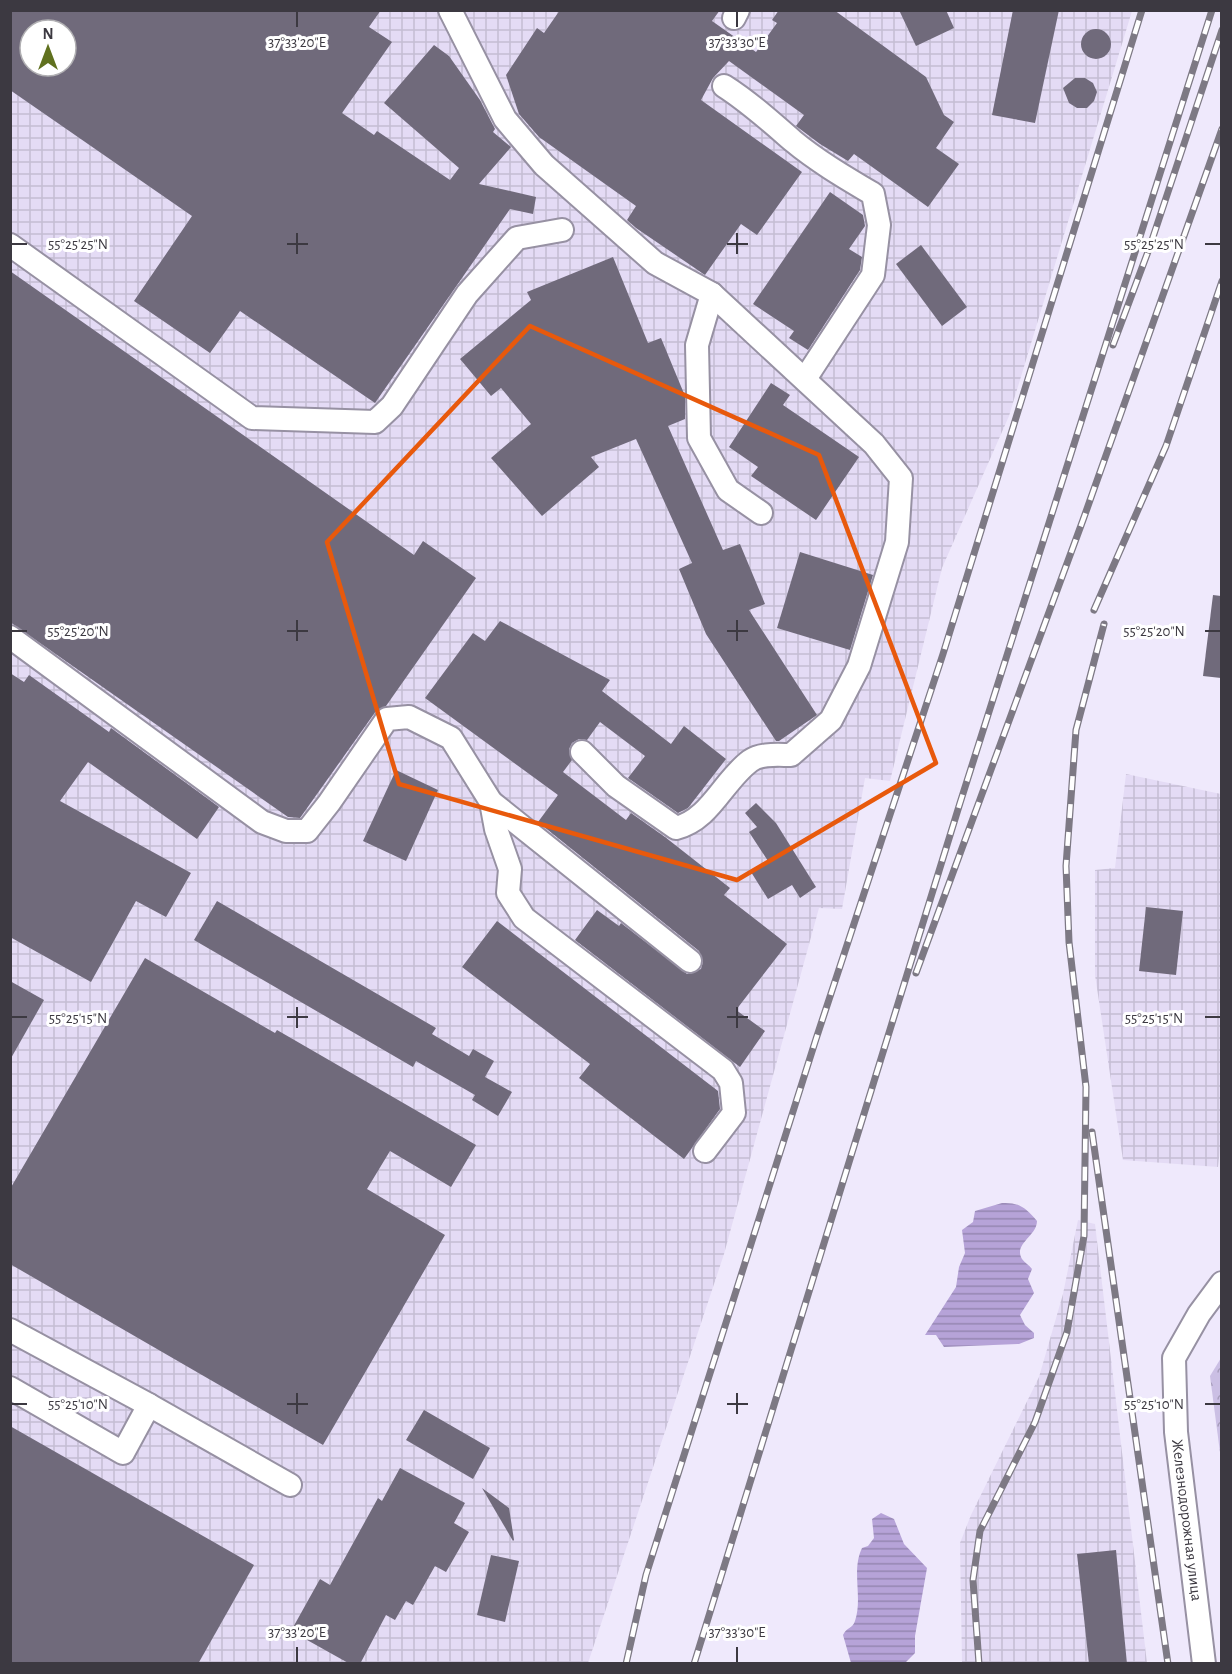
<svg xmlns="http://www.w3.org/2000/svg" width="1232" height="1674" font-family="'Alegreya Sans',sans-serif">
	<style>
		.industrial { fill: url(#industrial-grid); fill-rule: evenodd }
		.park { fill: url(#park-crowns) }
		.water { fill: url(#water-rules) }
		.building { fill: #706a7b; fill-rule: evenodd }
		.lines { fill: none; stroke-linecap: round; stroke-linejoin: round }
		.minor-casing { stroke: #9791a3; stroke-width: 26 }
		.minor { stroke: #fff; stroke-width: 22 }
		.rail-casing { stroke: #7d7984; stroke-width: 7 }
		.rail { stroke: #fff; stroke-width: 4.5; stroke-dasharray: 14; stroke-linecap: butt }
		.marked { fill: none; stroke: #e8590c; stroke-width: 4.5; stroke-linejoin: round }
		.ticks { fill: none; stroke: #3c3941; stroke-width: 2 }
		.labels { text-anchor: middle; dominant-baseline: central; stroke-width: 6; stroke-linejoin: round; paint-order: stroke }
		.street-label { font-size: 16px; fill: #3c3941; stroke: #fff }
		.ticks-label { font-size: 15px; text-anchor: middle; fill: #3c3941; stroke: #fff; stroke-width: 6; stroke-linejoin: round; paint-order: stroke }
	</style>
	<defs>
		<pattern id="industrial-grid" width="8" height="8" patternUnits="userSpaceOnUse" patternTransform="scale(1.5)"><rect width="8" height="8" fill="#e4dbf5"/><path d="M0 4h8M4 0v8" fill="none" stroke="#c4bdd3"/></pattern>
		<pattern id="park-crowns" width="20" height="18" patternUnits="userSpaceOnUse" patternTransform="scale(1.5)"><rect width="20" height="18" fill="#cbbfe4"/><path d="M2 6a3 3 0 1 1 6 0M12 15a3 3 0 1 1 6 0" fill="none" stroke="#a69cba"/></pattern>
		<pattern id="water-rules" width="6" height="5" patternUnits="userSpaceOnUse" patternTransform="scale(1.5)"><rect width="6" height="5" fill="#b6a3d8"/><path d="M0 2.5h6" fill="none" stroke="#9586b1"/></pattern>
	</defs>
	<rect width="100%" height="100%" fill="#efe9fc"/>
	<!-- industrial -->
	<g class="industrial">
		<path d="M11,11H1132L1009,416L942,568L890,781L865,778L842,909L819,908L724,1254L588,1663L11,1664ZM30,30H66V66H30Z"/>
		<path d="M1126,774L1221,794L1222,1130L1218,1167L1123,1160L1095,975V870L1115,868Z"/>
		<path d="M1078,1220L1095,1224L1147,1663H962L960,1543L971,1515L1039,1377L1063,1294Z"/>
	</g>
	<!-- park -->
	<path class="park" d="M1221,1358V1460L1210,1376Z"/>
	<!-- water -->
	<g class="water">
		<path d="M1002,1203C1019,1202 1026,1208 1037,1221C1037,1236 1013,1244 1022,1259C1025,1263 1029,1265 1032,1269L1028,1279L1034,1293L1020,1315L1025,1325L1034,1333V1338L1019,1344L944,1347L936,1335H925L956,1287L959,1267L965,1253L962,1230L973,1222L975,1211Z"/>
		<path d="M881,1513L894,1519L904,1544L927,1568L915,1636V1653L905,1663H851L843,1635C846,1628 853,1628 855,1621C863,1597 851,1571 862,1548L868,1546L874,1538L872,1519Z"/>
	</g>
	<!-- building -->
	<g class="building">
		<path d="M10,10H381L369,27L392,42L342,113L374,135L377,131L450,180L459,168L384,103L434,45L449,56L480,100L495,129L493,132L511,147L479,184L536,197L533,214L510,209L375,403L240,311L210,353L134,301L192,216L10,90ZM30,30H66V66H30Z"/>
		<path d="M560,10H720L712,21L756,52L777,23L772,20L779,10H834L926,77L944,115L954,122L936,148L959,164L928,207L854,154L848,161L820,144L796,126L804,115L729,61L713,78L701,100L802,172L757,235L741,224L705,275L636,228L627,220L636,206L539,137L519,114L506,75L537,28L544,33Z"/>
		<path d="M899,10H946L954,28L916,46Z"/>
		<path d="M1013,10H1059L1035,123L992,115Z"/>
		<circle cx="1096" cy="44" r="15"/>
		<path d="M1075,78H1085L1093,83L1097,92L1094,101L1087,108H1077L1069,103L1063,88Z"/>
		<path d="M830,192L863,215L865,226L849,249L862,257L860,270L808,350L789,338L794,331L753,304Z"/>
		<path d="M921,245L967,307L942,326L896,264Z"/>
		<path d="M613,257L648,343L661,338L685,396V419L668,426L723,550L740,544L765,604L749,610L817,715L779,741H776L706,634L679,569L692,563L636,439L591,457L599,467L542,516L491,458L531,424L501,388L491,396L460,359L531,300L527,292Z"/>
		<path d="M10,271L414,555L423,541L476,578L386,706L376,711L300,818L288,817L10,622Z"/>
		<path d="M771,383L790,395L783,405L859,457L816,520L751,476L758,467L729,447Z"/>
		<path d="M800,552L873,575L850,650L777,628Z"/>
		<path d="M1213,595L1221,596V678L1203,676Z"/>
		<path d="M500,621L610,680L602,691L671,744L684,726L726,759L688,808L678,813L628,778L645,756L600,722L587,740L579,739L572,743L569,749L572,760L563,772L626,820L631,813L665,837L730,888L724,895L787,944L736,1010L765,1031L740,1067L575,940L597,910L619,926L621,923L687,974L701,969L703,962L699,951L538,822L558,795L425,698L473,633L485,641Z"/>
		<path d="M10,673L24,682L29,675L109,732L111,728L219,807L197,839L88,762L60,801L191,873L166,917L136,901L91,982L10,937Z"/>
		<path d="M396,770L438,790L406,861L363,841Z"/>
		<path d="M756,803L776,823L816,887L800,898L792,885L768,899L751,872L768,861L749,832L757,827L745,813Z"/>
		<path d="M217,901L436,1028L432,1034L469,1056L473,1049L494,1061L485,1077L512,1092L498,1116L472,1100L475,1095L416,1061L413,1067L194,940Z"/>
		<path d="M1146,907L1183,911L1176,975L1139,971Z"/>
		<path d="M497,921L718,1091L720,1109L684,1159L579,1078L590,1064L462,967Z"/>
		<path d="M145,958L275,1033L277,1030L476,1145L451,1187L390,1151L367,1189L445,1235L323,1445L10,1264V1189Z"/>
		<path d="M10,981L44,1000L10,1060Z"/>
		<path d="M424,1410L490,1448L473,1479L406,1440Z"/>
		<path d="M10,1426L254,1565L198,1664H10Z"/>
		<path d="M400,1468L465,1503L454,1523L469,1532L446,1572L435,1566L413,1605L406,1601L395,1620L386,1615L360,1664H350L291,1631L320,1579L330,1585L378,1498L382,1501Z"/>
		<path d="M482,1488L509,1508L514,1540L513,1541Z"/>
		<path d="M1116,1550L1127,1664H1089L1077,1554Z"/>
		<path d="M491,1555L519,1561L505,1622L477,1615Z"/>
	</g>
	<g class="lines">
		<!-- minor casing -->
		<g class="minor-casing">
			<g id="minor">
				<path d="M450,10L505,119L544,165L655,263L712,294L874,444L901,478L897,542L859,666L831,720L791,755C778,755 761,753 750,761C723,781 710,820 676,828L616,786L582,752"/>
				<path d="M734,18L738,10"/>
				<path d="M724,86C749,102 770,121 793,141C817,161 846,178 873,194L879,225L873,275L805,379"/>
				<path d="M10,245L252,418L375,422L392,406L467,294L517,238L562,230"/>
				<path d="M712,294L697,345L699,438L728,490L761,513"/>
				<path d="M10,637L262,822L286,831H307L329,803L387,719L409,717L451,738L491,802L496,829L510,869L508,893L524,918L723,1070L731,1083L734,1113L705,1151"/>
				<path d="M491,802L690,961"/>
				<path d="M10,1330L149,1405"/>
				<path d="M10,1388L123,1453L149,1405L290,1485"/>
				<path d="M1204,1664L1176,1432L1174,1358L1199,1314L1222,1283"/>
			</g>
		</g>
		<!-- minor -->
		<use href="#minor" class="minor"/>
		<!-- rail casing -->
		<g class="rail-casing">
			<g id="rail">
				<path d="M1113,345L1149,249L1222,30"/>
				<path d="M1094,610L1166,446L1222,281"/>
				<path d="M916,973L1083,520L1222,129"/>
				<path d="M1092,1132L1168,1664"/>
				<path d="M626,1664L646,1575L816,1039L943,654L1142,10"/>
				<path d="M694,1664L960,803L1212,10"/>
				<path d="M979,1664L973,1580L980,1531L1035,1422L1067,1332L1084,1236L1086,1087L1069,942L1066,866L1076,730L1104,624"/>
			</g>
		</g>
		<!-- rail -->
		<use href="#rail" class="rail"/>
	</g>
	<!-- marked area -->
	<path class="marked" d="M530,326L819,455L936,763L737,880L399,784L327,542Z"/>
	<!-- ticks -->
	<path class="ticks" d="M297,12V27M737,12V27M297,233V254M737,233V254M12,244H27M287,244H308M727,244H748M1205,244H1220M297,620V641M737,620V641M12,631H27M287,631H308M727,631H748M1205,631H1220M297,1007V1028M737,1007V1028M12,1017H27M287,1017H308M727,1017H748M1205,1017H1220M297,1393V1414M737,1393V1414M12,1404H27M287,1404H308M727,1404H748M1205,1404H1220M297,1647V1662M737,1647V1662"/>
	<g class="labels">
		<!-- street labels -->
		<g class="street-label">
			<text transform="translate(1187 1520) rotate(83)">Железнодорожная улица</text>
		</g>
	</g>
	<g class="ticks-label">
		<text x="297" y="47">37°33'20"E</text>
		<text x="737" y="47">37°33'30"E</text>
		<text x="78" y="249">55°25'25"N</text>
		<text x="1154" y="249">55°25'25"N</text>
		<text x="78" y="636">55°25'20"N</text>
		<text x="1154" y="636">55°25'20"N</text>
		<text x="78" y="1023">55°25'15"N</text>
		<text x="1154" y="1023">55°25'15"N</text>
		<text x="78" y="1409">55°25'10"N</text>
		<text x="1154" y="1409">55°25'10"N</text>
		<text x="297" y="1637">37°33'20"E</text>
		<text x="737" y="1637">37°33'30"E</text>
	</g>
	<!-- border -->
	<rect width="1232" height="1674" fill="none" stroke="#3c3941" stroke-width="24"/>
	<!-- north arrow -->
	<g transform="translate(48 48)"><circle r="28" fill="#ffffff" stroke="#b1b0b3" stroke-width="1.5"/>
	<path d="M0-4.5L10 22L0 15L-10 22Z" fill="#60711f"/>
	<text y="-9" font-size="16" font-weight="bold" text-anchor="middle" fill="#3c3941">N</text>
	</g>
</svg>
